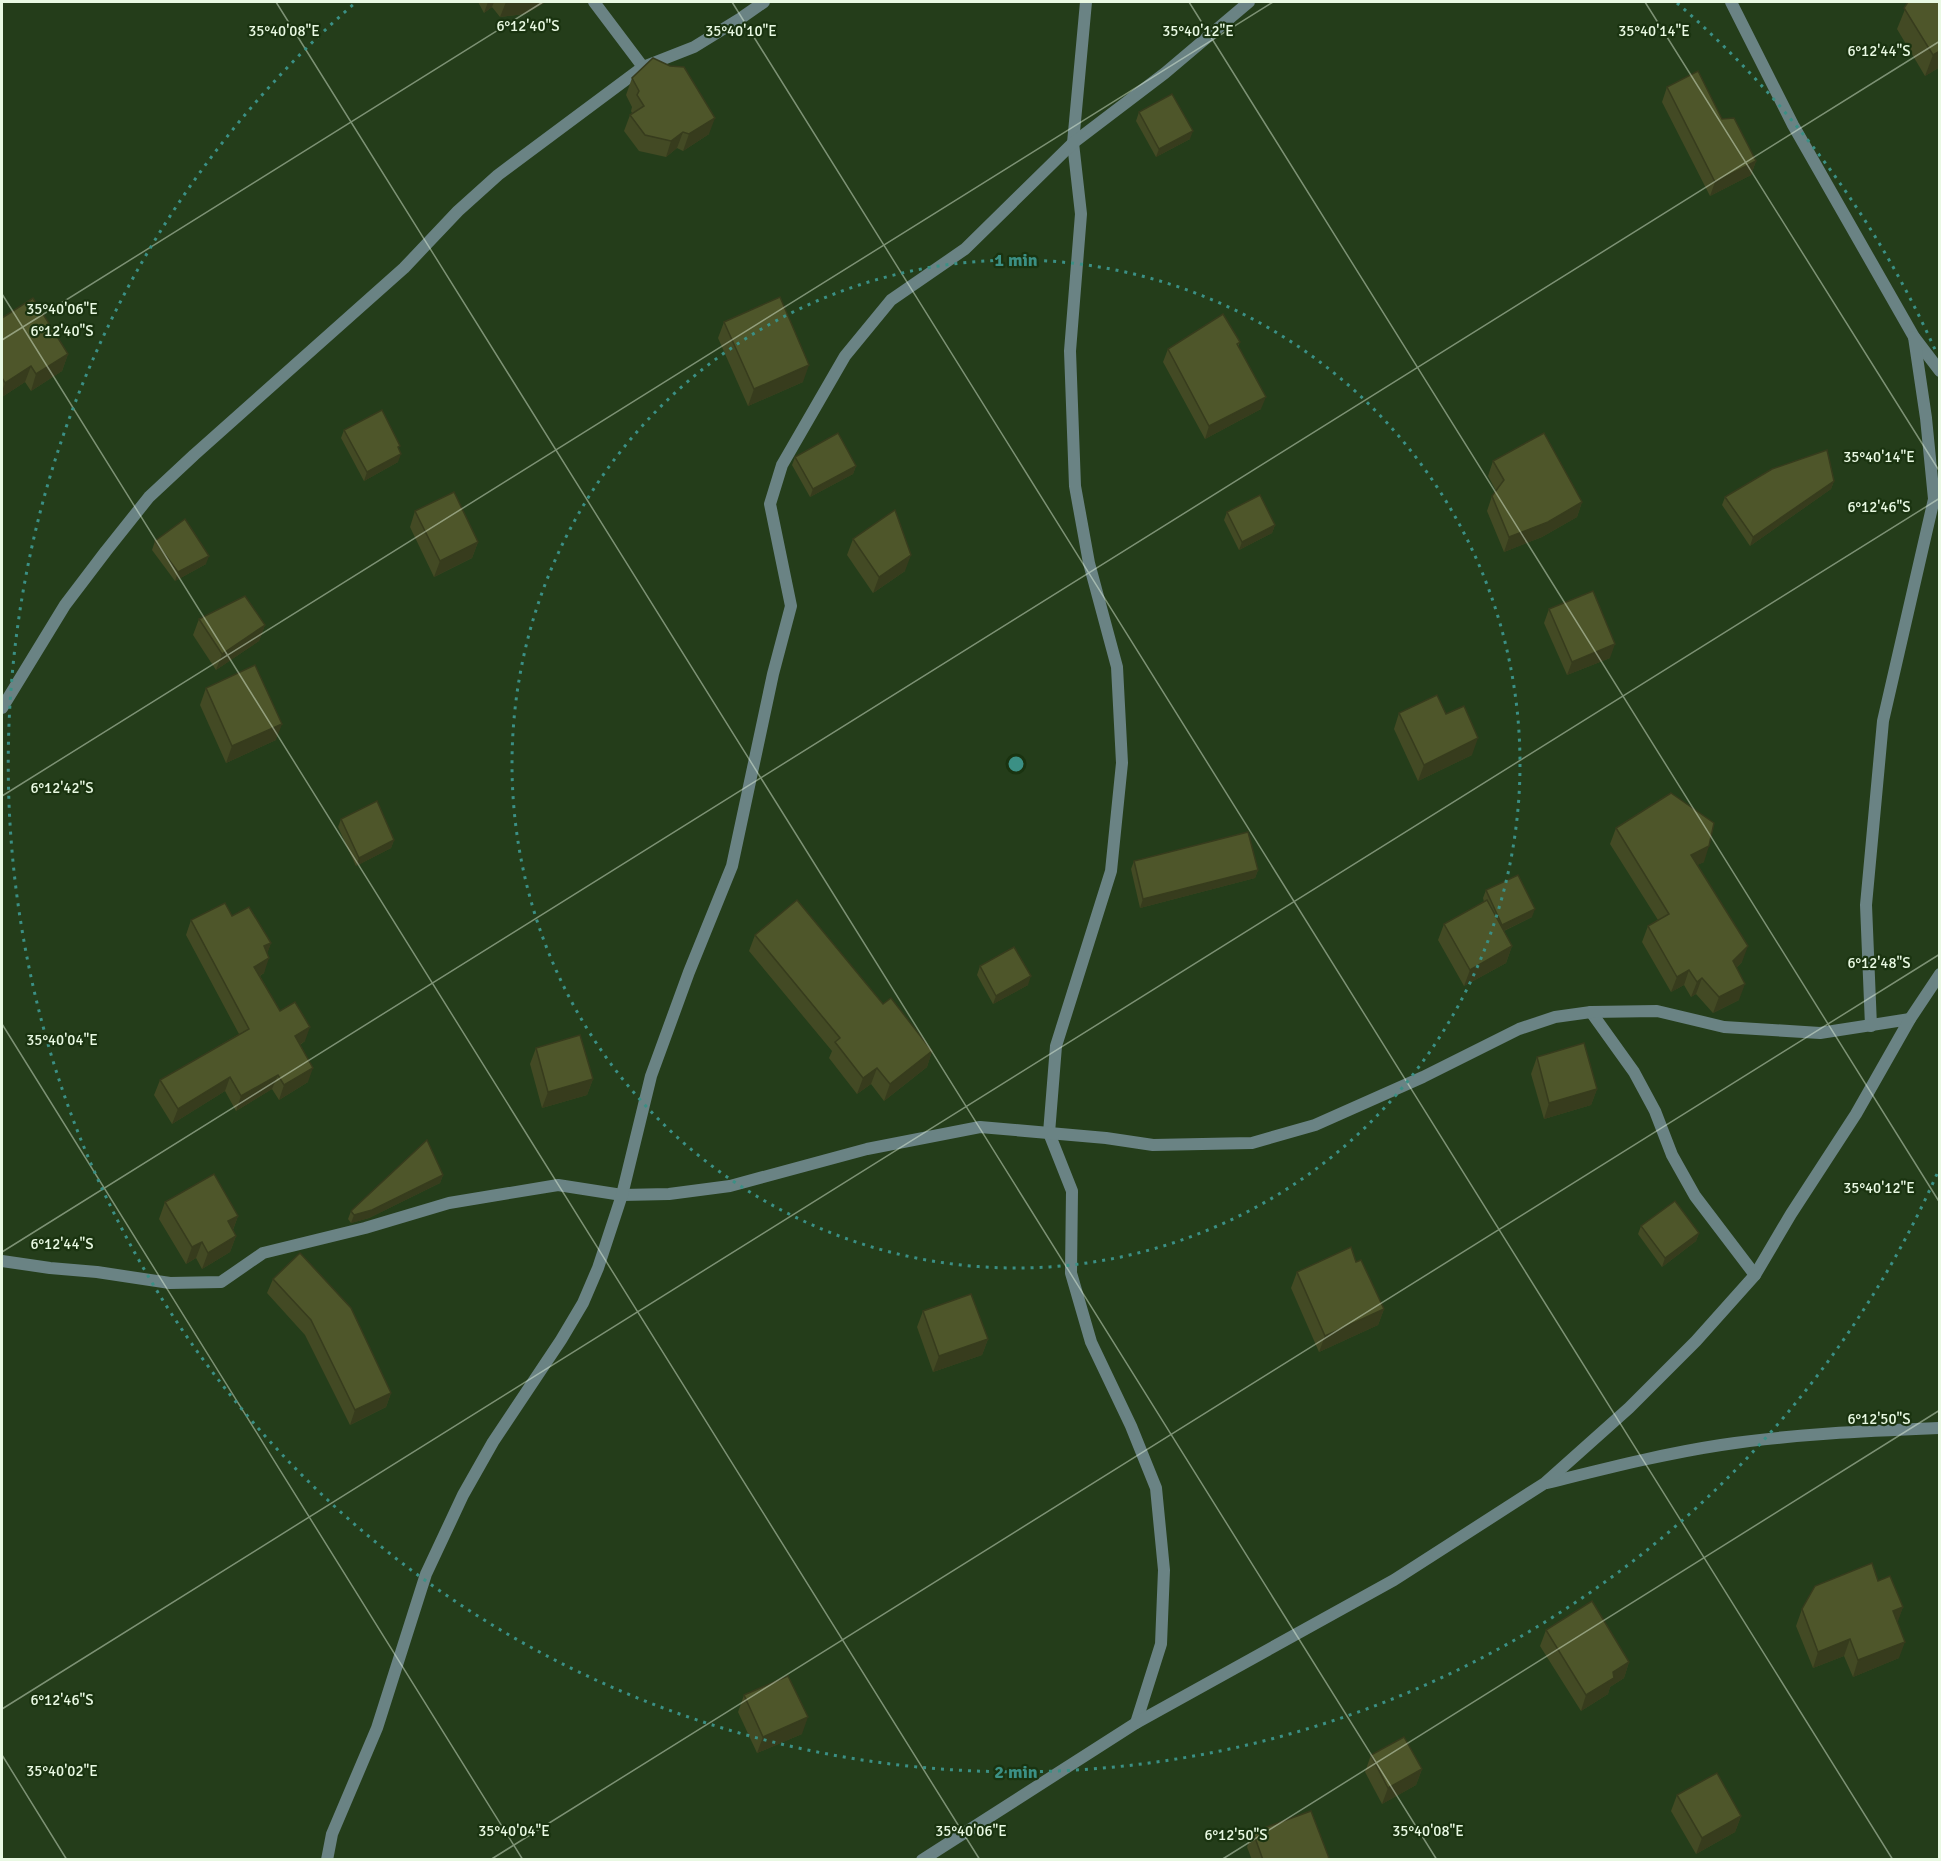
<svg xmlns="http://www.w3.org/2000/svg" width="1941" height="1861" font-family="Signika,sans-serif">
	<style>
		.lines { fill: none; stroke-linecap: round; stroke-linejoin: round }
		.street { stroke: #6a8384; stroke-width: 12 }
		.wall { fill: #434a24 }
		.shaded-wall { fill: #373c1d }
		.building { fill: #4e562a; stroke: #373c1d; stroke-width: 1.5 }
		.ticks { fill: none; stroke: #e9f9e3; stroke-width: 1.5; stroke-opacity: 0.45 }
		.ring { fill: none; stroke: #3b9085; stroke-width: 3; stroke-dasharray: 3 6 }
		.ticks-label { font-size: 15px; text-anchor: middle; fill: #e9f9e3; stroke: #1a3310; stroke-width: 4.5; stroke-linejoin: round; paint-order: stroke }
		.centre { fill: #3b9085; stroke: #1a3310; stroke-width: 3 }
		.ring-label { font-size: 18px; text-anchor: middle; font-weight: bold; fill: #3b9085; stroke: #1a3310; stroke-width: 4.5; stroke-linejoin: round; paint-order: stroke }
	</style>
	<rect width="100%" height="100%" fill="#243d1a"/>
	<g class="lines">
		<!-- street -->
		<g class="street">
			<path d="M594,2L643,67"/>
			<path d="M1086,2L1073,143L1081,214L1070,351L1075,486L1089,563L1117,667L1122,763L1111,871L1056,1046L1049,1133L1072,1191L1071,1273L1091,1342L1131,1426L1156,1488L1164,1570L1161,1644L1136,1723"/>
			<path d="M1731,2L1793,125L1914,337L1940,371"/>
			<path d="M2,708L65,605L106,551L149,497L194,455L404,268L458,211L498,175L643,67L694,47L741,18L764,2"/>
			<path d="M1591,1012L1634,1072L1655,1111L1672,1155L1695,1196L1755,1275"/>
			<path d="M1871,1026L1866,905L1883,721L1934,499L1926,418L1914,337"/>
			<path d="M2,1261L50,1268L97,1272L170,1283L221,1282L263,1253L365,1228L449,1203L558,1185L622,1195L669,1194L730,1186L867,1149L980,1127L1106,1138L1153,1145L1252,1143L1315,1125L1423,1077L1519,1029L1555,1017L1591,1012L1657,1011L1724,1027L1820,1033L1910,1019"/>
			<path d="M1547,1483C1604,1469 1662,1454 1721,1445C1793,1434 1867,1431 1940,1428"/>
			<path d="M327,1860L332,1834L377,1728L426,1574L463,1495L493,1442L561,1340L583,1303L598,1268L622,1195L651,1076L689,972L732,866L773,674L791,606L770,504L782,465L845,356L891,300L965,249L1073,143L1165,73L1249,2"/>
			<path d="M922,1860L1136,1723L1394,1580L1545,1483L1629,1408L1696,1341L1755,1275L1791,1214L1856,1114L1910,1019L1940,974"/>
		</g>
	</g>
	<!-- wall -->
	<g class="wall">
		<path d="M478,2H546L525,14L500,17L492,7L484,13Z"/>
		<path d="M1908,2L1940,67L1925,76L1897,29Z"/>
		<path d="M632,78L709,134L683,151L677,148L666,157L639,151L624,131L630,115L632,113L631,111L632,107L626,95Z"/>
		<path d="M1667,87L1722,119L1756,161L1751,175L1710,196L1662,102Z"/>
		<path d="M1139,112L1190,139L1156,157L1136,121Z"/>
		<path d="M2,318L68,354L62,371L31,391L25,382L2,397Z"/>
		<path d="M724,322L803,382L748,406L718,338Z"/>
		<path d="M1240,342L1238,347L1261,409L1205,439L1163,362L1168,349Z"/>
		<path d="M344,430L399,450L398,462L364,481L341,438Z"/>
		<path d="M795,457L856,466L853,474L810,497L792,465Z"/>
		<path d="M1493,461L1582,502L1577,517L1542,537L1504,552L1487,511L1492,496L1496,491L1488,476Z"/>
		<path d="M1834,481L1831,489L1750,546L1722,505L1725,497Z"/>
		<path d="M415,511L478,542L472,558L434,577L410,527Z"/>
		<path d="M1227,512L1275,525L1272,533L1239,550L1224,520Z"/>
		<path d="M853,539L905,571L873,593L847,555Z"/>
		<path d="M155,541L206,564L175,581L152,550Z"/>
		<path d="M1549,609L1610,658L1567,675L1544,623Z"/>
		<path d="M199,619L265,625L259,641L216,670L193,635Z"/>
		<path d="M206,688L276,740L226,763L200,705Z"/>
		<path d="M1399,713L1472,755L1418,781L1394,729Z"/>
		<path d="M341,819L394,840L391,848L356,866L338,827Z"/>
		<path d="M1616,828L1704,862L1697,865L1742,962L1736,968L1739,1000L1713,1013L1696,994L1691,997L1684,985L1671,992L1642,942L1648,926L1658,920L1610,844Z"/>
		<path d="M1134,861L1258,870L1255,878L1140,908L1131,869Z"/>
		<path d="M1486,890L1532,917L1504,931L1512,946L1506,963L1464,986L1438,940L1444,924L1484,902L1483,898Z"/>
		<path d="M232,916L271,943L267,953L264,973L260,976L280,1011L305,1041L300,1045L308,1082L279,1100L272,1089L236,1111L225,1091L172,1124L154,1095L160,1080L239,1034L186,935L191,920Z"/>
		<path d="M755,935L883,1004L932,1051L927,1067L884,1101L871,1084L857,1094L829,1058L832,1051L749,951Z"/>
		<path d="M980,966L1028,985L993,1004L977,975Z"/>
		<path d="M536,1048L593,1079L587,1095L542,1108L530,1064Z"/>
		<path d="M1537,1057L1597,1089L1591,1105L1544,1119L1531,1074Z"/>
		<path d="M443,1175L440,1183L369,1218L351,1223L348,1219L351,1211Z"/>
		<path d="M165,1202L238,1216L233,1230L236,1236L230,1252L202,1269L196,1258L186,1264L159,1219Z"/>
		<path d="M1641,1226L1699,1233L1696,1241L1662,1267L1638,1234Z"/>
		<path d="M1356,1262L1384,1309L1378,1325L1319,1352L1291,1288L1297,1272Z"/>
		<path d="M273,1279L391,1393L386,1407L350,1425L305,1335L267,1293Z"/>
		<path d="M923,1311L988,1339L982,1355L933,1372L917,1327Z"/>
		<path d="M1878,1581L1903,1607L1897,1622L1899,1658L1853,1677L1844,1656L1813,1668L1796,1626L1802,1609Z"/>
		<path d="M1546,1630L1629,1662L1624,1678L1610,1687L1608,1694L1581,1711L1540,1646Z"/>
		<path d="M744,1695L802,1734L757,1753L738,1712Z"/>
		<path d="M1371,1755L1422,1769L1416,1785L1382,1804L1365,1772Z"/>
		<path d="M1677,1795L1741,1816L1735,1832L1696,1854L1671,1811Z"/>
		<path d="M1253,1832L1329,1858L1328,1860H1252L1247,1847Z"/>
	</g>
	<!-- shaded-wall -->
	<g class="shaded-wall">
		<path d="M488,2H494L492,7L484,13Z"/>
		<path d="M506,2H546L525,14L500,17Z"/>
		<path d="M1940,51V67L1925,76L1933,55Z"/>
		<path d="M715,118L709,134L683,151L689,134Z"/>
		<path d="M1193,131L1190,139L1156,157L1159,149Z"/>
		<path d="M683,132L677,148L666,157L671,141Z"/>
		<path d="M1756,161L1751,175L1710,196L1715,182Z"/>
		<path d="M68,354L62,371L31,391L36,374Z"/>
		<path d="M809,365L803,382L748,406L754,389Z"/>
		<path d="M31,366L25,382L2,397V391L5,383Z"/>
		<path d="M1266,397L1261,409L1205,439L1209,426Z"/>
		<path d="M401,454L398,462L364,481L367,472Z"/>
		<path d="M856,466L853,474L810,497L813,489Z"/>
		<path d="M1834,481L1831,489L1750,546L1753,537Z"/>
		<path d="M1582,502L1577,517L1542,537L1504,552L1509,537Z"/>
		<path d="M1275,525L1272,533L1239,550L1242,542Z"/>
		<path d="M478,542L472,558L434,577L440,561Z"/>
		<path d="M911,555L905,571L873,593L879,577Z"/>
		<path d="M209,556L206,564L175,581L178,572Z"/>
		<path d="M265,625L259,641L216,670L222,654Z"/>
		<path d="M1615,644L1610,658L1567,675L1572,662Z"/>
		<path d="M282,724L276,740L226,763L232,746Z"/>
		<path d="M1478,738L1472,755L1418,781L1424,765Z"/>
		<path d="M394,840L391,848L356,866L359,858Z"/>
		<path d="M1709,846L1704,862L1685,871L1691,855Z"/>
		<path d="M1258,870L1255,878L1140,908L1143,899Z"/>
		<path d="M1535,909L1532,917L1499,933L1502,925Z"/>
		<path d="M271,943L266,957L264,946Z"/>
		<path d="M1512,946L1506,963L1464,986L1470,970Z"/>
		<path d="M1748,946L1742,962L1727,977L1733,961Z"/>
		<path d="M269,958L264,973L249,982L254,967Z"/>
		<path d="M1689,970L1684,985L1671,992L1677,977Z"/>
		<path d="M1031,976L1028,985L993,1004L996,996Z"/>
		<path d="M1702,978L1696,994L1691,997L1697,982Z"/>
		<path d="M1745,984L1739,1000L1713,1013L1719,997Z"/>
		<path d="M310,1027L305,1041L289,1051L295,1036Z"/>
		<path d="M932,1051L927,1067L884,1101L890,1084Z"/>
		<path d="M313,1068L308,1082L279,1100L284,1085Z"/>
		<path d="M877,1068L871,1084L857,1094L863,1078Z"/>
		<path d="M278,1075L272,1089L236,1111L241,1096Z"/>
		<path d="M230,1077L225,1091L172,1124L178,1109Z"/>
		<path d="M593,1079L587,1095L542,1108L548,1092Z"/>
		<path d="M1597,1089L1591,1105L1544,1119L1549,1103Z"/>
		<path d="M443,1175L440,1183L369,1218L351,1223L354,1215Z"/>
		<path d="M238,1216L232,1232L228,1221Z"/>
		<path d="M1699,1233L1696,1241L1662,1267L1665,1258Z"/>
		<path d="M236,1236L230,1252L202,1269L208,1253Z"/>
		<path d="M202,1242L196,1258L186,1264L192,1247Z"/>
		<path d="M1384,1309L1378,1325L1319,1352L1325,1336Z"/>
		<path d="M988,1339L982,1355L933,1372L939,1356Z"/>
		<path d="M391,1393L386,1407L350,1425L355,1410Z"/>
		<path d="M1903,1607L1897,1624L1893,1611Z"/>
		<path d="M1850,1639L1844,1656L1813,1668L1818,1652Z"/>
		<path d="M1905,1642L1899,1658L1853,1677L1858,1660Z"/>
		<path d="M1629,1662L1624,1678L1610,1687L1608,1694L1581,1711L1586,1695L1613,1672Z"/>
		<path d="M808,1717L802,1734L757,1753L763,1737Z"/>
		<path d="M1422,1769L1416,1785L1382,1804L1388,1788Z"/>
		<path d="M1741,1816L1735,1832L1696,1854L1702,1838Z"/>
	</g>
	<!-- building -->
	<g class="building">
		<path d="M1908,2H1940V51L1933,55L1904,8Z"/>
		<path d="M653,58L670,66L684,67L715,118L689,134L683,132L671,141L645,135L630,115L644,106L637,95L639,91L632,78Z"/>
		<path d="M1698,71L1722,119L1734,118L1756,161L1715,182L1667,87Z"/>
		<path d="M1172,94L1193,131L1159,149L1139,112Z"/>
		<path d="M780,297L809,365L754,389L724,322Z"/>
		<path d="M33,298L68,354L36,374L31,366L5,383L2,378V318Z"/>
		<path d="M1223,314L1240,342L1237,344L1266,397L1209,426L1168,349Z"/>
		<path d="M382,410L400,446L398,447L401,454L367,472L344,430Z"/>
		<path d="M838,433L856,466L813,489L795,457Z"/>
		<path d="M1544,433L1582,502L1548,522L1509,537L1492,496L1504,480L1493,461Z"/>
		<path d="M1827,450L1834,481L1753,537L1725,497L1772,469Z"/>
		<path d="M454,492L478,542L440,561L415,511Z"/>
		<path d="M1260,495L1275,525L1242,542L1227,512Z"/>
		<path d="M895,510L911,555L879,577L853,539Z"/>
		<path d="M185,519L209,556L178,572L155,541Z"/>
		<path d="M1593,591L1615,644L1572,662L1549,609Z"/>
		<path d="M245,596L265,625L222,654L199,619Z"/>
		<path d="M255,665L282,724L232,746L206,688Z"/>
		<path d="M1437,695L1446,714L1464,706L1478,738L1424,765L1399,713Z"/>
		<path d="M1671,793L1714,823L1709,846L1691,855L1748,946L1733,961L1745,984L1719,997L1702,978L1697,982L1689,970L1677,977L1648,926L1669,914L1616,828Z"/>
		<path d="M377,801L394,840L359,858L341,819Z"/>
		<path d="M1248,832L1258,870L1143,899L1134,861Z"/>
		<path d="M1518,875L1535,909L1502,925L1486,890Z"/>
		<path d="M797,900L883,1004L891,998L932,1051L890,1084L877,1068L863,1078L835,1042L840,1038L755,935Z"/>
		<path d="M1487,900L1512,946L1470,970L1444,924Z"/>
		<path d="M225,903L232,916L249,907L271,943L264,946L269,958L254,967L280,1011L295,1002L310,1027L295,1036L313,1068L284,1085L278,1075L241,1096L230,1077L178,1109L160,1080L249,1029L191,920Z"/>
		<path d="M1014,947L1031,976L996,996L980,966Z"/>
		<path d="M580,1035L593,1079L548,1092L536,1048Z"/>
		<path d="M1584,1043L1597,1089L1549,1103L1537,1057Z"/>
		<path d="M427,1140L443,1175L372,1210L354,1215L351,1211Z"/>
		<path d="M214,1174L238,1216L228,1221L236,1236L208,1253L202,1242L192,1247L165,1202Z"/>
		<path d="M1675,1201L1699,1233L1665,1258L1641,1226Z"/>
		<path d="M1351,1247L1356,1262L1361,1260L1384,1309L1325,1336L1297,1272Z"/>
		<path d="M300,1253L351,1308L391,1393L355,1410L311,1320L273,1279Z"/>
		<path d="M971,1294L988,1339L939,1356L923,1311Z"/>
		<path d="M1872,1563L1878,1581L1890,1576L1903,1607L1893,1611L1905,1642L1858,1660L1850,1639L1818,1652L1802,1609L1815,1586Z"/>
		<path d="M1592,1601L1629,1662L1613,1672L1614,1678L1586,1695L1546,1630Z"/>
		<path d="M788,1676L808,1717L763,1737L744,1695Z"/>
		<path d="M1404,1737L1422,1769L1388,1788L1371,1755Z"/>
		<path d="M1717,1773L1741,1816L1702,1838L1677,1795Z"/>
		<path d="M1311,1811L1329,1858L1324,1860H1263L1253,1832Z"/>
	</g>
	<!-- ticks -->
	<path class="ticks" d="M276,2L1437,1860M732,2L1893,1860M1189,2L1940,1203M1645,2L1940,472M2,294L980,1860M2,340L543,2M2,796L1273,2M2,1024L523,1860M2,1252L1940,41M2,1709L1940,498M2,1755L67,1860M490,1860L1940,954M1221,1860L1940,1410"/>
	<!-- distance rings -->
	<g class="ring">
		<circle cx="1016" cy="764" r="504"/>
		<path d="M1937 1174A1008 1008 0 1 1 355 3M1677 3A1008 1008 0 0 1 1937 354"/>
	</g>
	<g class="ticks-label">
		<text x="528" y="31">6°12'40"S</text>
		<text x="741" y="36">35°40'10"E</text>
		<text x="1654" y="36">35°40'14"E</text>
		<text x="284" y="36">35°40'08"E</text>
		<text x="1198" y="36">35°40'12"E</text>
		<text x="1879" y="56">6°12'44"S</text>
		<text x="62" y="314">35°40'06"E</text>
		<text x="62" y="336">6°12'40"S</text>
		<text x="1879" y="462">35°40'14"E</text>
		<text x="1879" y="512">6°12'46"S</text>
		<text x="62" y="793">6°12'42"S</text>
		<text x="1879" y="968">6°12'48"S</text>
		<text x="62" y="1045">35°40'04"E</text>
		<text x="1879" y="1193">35°40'12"E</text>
		<text x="62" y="1249">6°12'44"S</text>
		<text x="1879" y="1424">6°12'50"S</text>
		<text x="62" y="1705">6°12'46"S</text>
		<text x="62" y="1776">35°40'02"E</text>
		<text x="514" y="1836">35°40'04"E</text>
		<text x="971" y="1836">35°40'06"E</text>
		<text x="1428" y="1836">35°40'08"E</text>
		<text x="1236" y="1840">6°12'50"S</text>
	</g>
	<circle cx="1016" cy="764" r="9" class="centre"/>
	<g class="ring-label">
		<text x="1016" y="266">1 min</text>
		<text x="1016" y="1778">2 min</text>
	</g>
	<!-- border -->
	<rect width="1941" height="1861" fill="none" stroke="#e9f9e3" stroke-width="6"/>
</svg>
